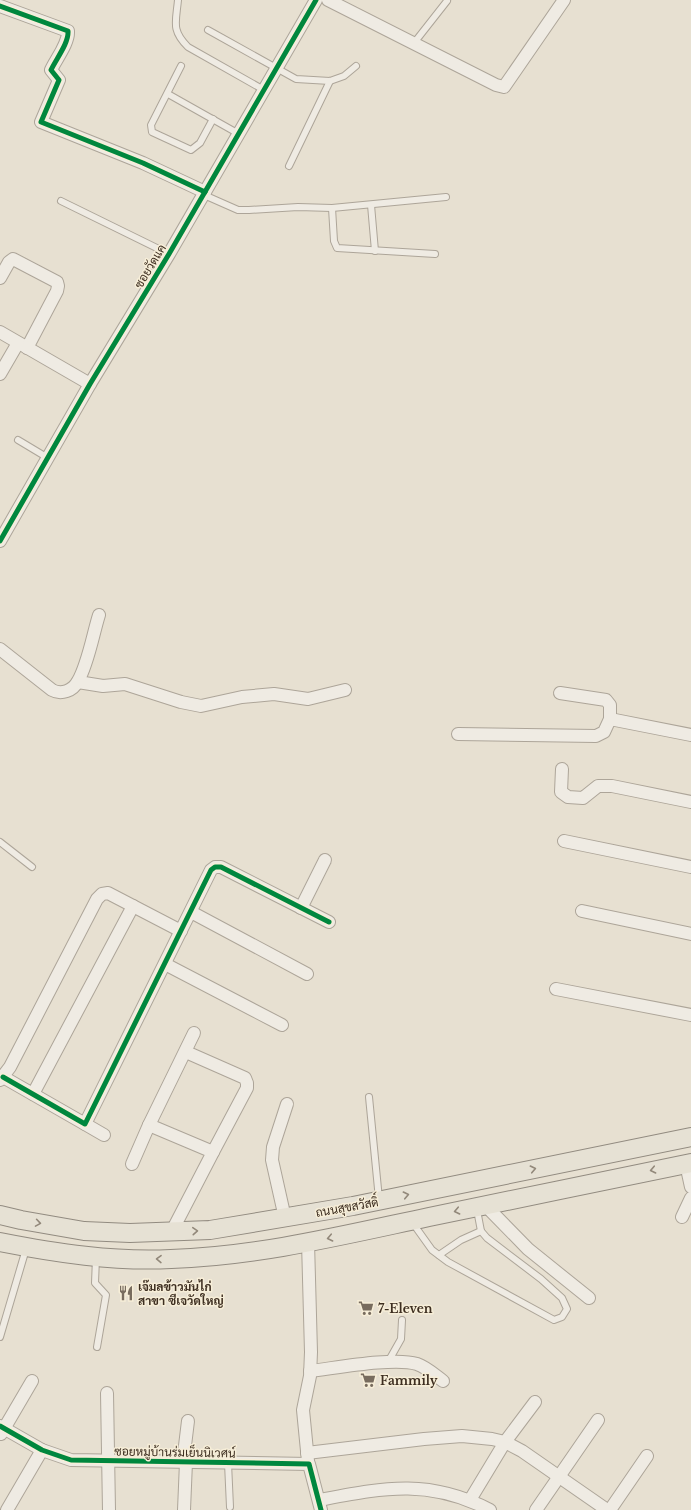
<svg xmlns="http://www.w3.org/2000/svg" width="691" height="1510" font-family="'Libre Baskerville',Sarabun,serif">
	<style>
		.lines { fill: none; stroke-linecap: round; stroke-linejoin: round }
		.service-casing { stroke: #ada599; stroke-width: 8 }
		.minor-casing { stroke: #ada599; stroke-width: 14 }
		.primary-casing { stroke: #928b80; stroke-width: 20 }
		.service { stroke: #efebe3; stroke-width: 6 }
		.minor { stroke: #efebe3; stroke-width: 12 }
		.primary { stroke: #e6e1d4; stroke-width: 18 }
		.cycleway-casing { stroke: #f7eed8; stroke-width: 8 }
		.cycleway { stroke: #00873e; stroke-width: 5 }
		.oneway { stroke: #92887a }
		.labels { text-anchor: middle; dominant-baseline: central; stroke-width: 3; stroke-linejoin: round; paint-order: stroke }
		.street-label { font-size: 12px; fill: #3d2e20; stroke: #f7eed8 }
		.poi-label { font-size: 12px; font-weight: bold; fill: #3d2e20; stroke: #f7eed8; text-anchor: start }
	</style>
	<rect width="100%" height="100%" fill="#e7e0d1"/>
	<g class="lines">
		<!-- service casing -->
		<g class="service-casing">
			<g id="service">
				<path d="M178,0C176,22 171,30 188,47L264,90"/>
				<path d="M208,30L296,79L330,81L344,76L356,66"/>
				<path d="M414,43L447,1"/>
				<path d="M181,66L151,125L152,132L191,150L200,143L213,119"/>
				<path d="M168,94L239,134"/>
				<path d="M289,166L330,81"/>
				<path d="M204,195L238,210H249L298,207L332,208L446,197"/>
				<path d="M61,201L169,254"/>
				<path d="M371,205L375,251"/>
				<path d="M332,208L334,241L337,248L435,254"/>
				<path d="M18,440L48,458"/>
				<path d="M0,842L32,867"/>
				<path d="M369,1097L379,1199"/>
				<path d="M412,1222L432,1250L448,1262L554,1320L562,1317L567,1309L562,1298L541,1279L487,1238L481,1231L477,1210"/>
				<path d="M439,1255L461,1240L481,1231"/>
				<path d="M96,1258L95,1283L106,1295L97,1347"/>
				<path d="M0,1337L26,1249"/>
				<path d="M388,1362L401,1339L402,1320"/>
				<path d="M228,1463L230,1507"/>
			</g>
		</g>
		<!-- minor casing -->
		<g class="minor-casing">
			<g id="minor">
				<path d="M328,0L496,85L504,87L564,0"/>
				<path d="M0,6L68,31C69,43 56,59 51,70L59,80L41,122L143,163L205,192"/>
				<path d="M0,278L9,262L13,259L57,282L58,286L57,291L27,348"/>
				<path d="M0,332L90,384"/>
				<path d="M0,374L18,343"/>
				<path d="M0,541L90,384L169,254L316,0"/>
				<path d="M0,649L52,690C61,695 73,691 78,681C88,664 93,634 99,615"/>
				<path d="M78,682L103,686L125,684L181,702L201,706L242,697L274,694L308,699L345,690"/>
				<path d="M560,693L606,700L610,705V719"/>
				<path d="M458,734L596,736L604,732L610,719L691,735"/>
				<path d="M562,769L561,792L568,797L583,798L598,786H612L691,802"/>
				<path d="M564,841L691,867"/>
				<path d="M301,908L325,860"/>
				<path d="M582,911L691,934"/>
				<path d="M191,912L307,974"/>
				<path d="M165,964L282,1025"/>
				<path d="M556,989L691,1015"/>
				<path d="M186,1052L245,1078L247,1083V1088L213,1152"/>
				<path d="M3,1077L85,1124L211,870L215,867H221L329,922"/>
				<path d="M0,1080L10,1067L97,899L102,894L108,893L181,931"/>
				<path d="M33,1094L133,906"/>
				<path d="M85,1124L104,1135"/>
				<path d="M132,1164L149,1125"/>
				<path d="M686,1164L691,1187"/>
				<path d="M485,1205L528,1249L589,1298"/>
				<path d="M682,1217L691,1198"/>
				<path d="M285,1218L272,1160L273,1147L287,1104"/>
				<path d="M171,1233L213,1152L149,1125L194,1033"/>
				<path d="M308,1242L311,1352L310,1376L303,1410L308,1461"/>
				<path d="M310,1371C336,1368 394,1357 417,1364C426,1367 435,1375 443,1381"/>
				<path d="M107,1393L109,1510"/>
				<path d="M0,1426L42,1450L71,1460L309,1464L321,1510"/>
				<path d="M1,1434L32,1381"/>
				<path d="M307,1453L424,1439L462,1436L492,1439L505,1442L522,1451L607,1510"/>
				<path d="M183,1462L188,1421"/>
				<path d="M319,1500C383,1488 428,1478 490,1510"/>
				<path d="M470,1500L505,1442L535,1402"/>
				<path d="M7,1510L42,1450"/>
				<path d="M184,1510L186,1462"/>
				<path d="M536,1510L598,1420"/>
				<path d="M610,1510L647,1456"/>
			</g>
		</g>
		<!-- primary casing -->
		<g class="primary-casing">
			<g id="primary">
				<path d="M0,1215L21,1220L84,1231L130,1233L210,1230L353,1206L691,1137"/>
				<path d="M0,1242C56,1253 114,1262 171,1259C259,1256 344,1235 429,1217C516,1199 604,1181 691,1163"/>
			</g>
		</g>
		<!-- service -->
		<use href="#service" class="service"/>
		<!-- minor -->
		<use href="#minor" class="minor"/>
		<!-- primary -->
		<use href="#primary" class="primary"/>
		<!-- cycleway casing -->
		<g class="cycleway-casing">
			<g id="cycleway">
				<path d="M0,6L68,31C69,43 56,59 51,70L59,80L41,122L143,163L205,192"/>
				<path d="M0,541L90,384L169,254L316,0"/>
				<path d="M3,1077L85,1124L211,870L215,867H221L329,922"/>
				<path d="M0,1426L42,1450L71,1460L309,1464L321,1510"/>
			</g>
		</g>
		<!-- cycleway -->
		<use href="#cycleway" class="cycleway"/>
	</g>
	<!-- one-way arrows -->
	<defs><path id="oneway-chevron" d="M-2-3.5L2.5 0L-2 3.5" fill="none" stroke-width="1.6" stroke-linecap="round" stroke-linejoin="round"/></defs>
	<g class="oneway">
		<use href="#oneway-chevron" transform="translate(533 1169) rotate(-12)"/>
		<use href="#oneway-chevron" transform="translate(653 1170) rotate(168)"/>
		<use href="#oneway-chevron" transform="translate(406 1195) rotate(-12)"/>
		<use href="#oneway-chevron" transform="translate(457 1211) rotate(168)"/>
		<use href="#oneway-chevron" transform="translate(38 1223) rotate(9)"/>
		<use href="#oneway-chevron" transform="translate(195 1231) rotate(-4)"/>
		<use href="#oneway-chevron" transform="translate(330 1238) rotate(168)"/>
		<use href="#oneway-chevron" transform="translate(159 1259) rotate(-179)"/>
	</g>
	<!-- icons -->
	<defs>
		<g id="restaurant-bare" transform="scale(1.2)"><path d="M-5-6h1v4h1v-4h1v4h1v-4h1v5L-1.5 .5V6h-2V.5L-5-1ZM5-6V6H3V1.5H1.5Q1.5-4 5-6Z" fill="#786c5e" stroke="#f7eed8" stroke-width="2.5" paint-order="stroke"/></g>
		<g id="supermarket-bare" transform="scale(1.2)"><path d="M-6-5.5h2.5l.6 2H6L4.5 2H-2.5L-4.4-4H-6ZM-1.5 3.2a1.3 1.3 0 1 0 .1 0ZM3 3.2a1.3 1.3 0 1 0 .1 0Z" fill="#786c5e" stroke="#f7eed8" stroke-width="2.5" paint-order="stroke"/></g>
	</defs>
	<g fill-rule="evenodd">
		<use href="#restaurant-bare" x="126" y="1293"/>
		<use href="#supermarket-bare" x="366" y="1308"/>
		<use href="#supermarket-bare" x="368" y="1380"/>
	</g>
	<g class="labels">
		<!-- street labels -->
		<g class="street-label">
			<text transform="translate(150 266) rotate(-59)">ซอยวัดแค</text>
			<text transform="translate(347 1207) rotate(-10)">ถนนสุขสวัสดิ์</text>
			<text transform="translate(175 1452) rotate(1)">ซอยหมู่บ้านร่มเย็นนิเวศน์</text>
		</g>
		<!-- poi labels -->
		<g class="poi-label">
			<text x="138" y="1286">เจ๊มลข้าวมันไก่<tspan x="138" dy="14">สาขา ซีเจวัดใหญ่</tspan></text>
			<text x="378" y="1308">7-Eleven</text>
			<text x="380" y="1380">Fammily</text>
		</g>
	</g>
</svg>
